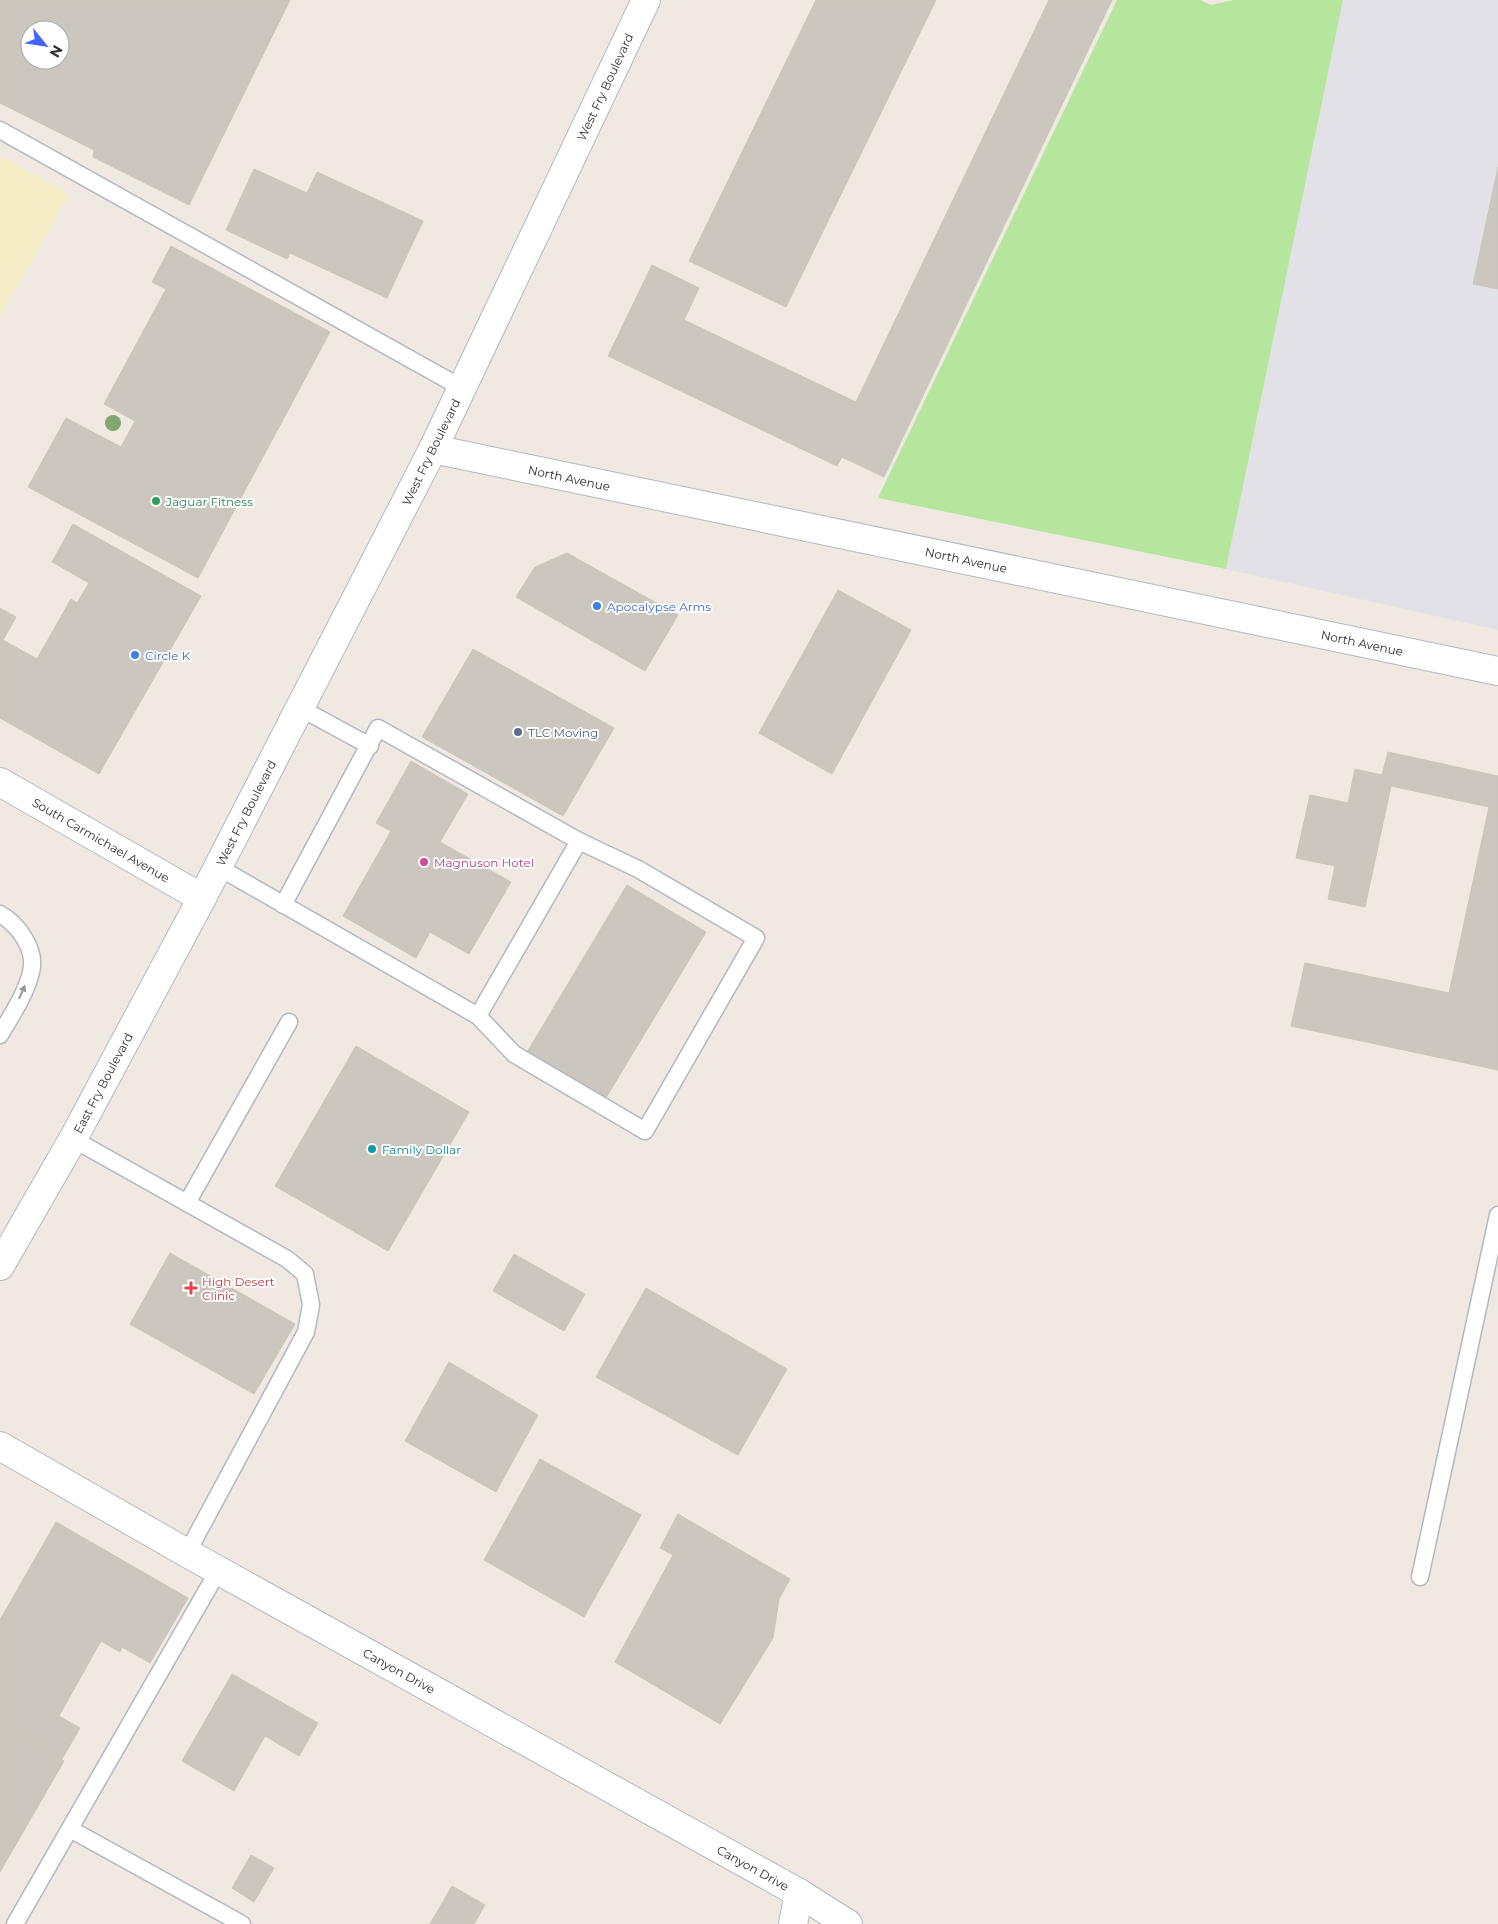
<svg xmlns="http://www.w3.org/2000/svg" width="1498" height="1924" font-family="Montserrat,sans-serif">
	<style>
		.industrial { fill: #e3e1e8 }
		.green { fill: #b6e59e }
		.sand { fill: #f3ecc5 }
		.building { fill: #cbc7bf; stroke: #cbc5ba; fill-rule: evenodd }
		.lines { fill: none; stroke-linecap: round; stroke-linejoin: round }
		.service-casing { stroke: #b4b7c1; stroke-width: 19 }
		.minor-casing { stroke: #b4b7c1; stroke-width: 30 }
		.tertiary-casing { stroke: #b4b7c1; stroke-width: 30 }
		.secondary-casing { stroke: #b4b7c1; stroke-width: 30 }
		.service { stroke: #fff; stroke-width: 16 }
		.minor { stroke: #fff; stroke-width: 28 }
		.tertiary { stroke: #fff; stroke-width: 28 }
		.secondary { stroke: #fff; stroke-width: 28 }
		.tree { fill: #84a574 }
		.oneway { fill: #969696 }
		.leisure-dot { fill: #2e9e5b; stroke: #fff; stroke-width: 2 }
		.shop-dot { fill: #3f7fe0; stroke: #fff; stroke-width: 2 }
		.service-dot { fill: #5c6f8a; stroke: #fff; stroke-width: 2 }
		.hotel-dot { fill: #d1479c; stroke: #fff; stroke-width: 2 }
		.culture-dot { fill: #0f9aa8; stroke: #fff; stroke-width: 2 }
		.health-dot { fill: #e0444e; stroke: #fff; stroke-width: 2 }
		.labels { text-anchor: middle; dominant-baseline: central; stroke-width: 4; stroke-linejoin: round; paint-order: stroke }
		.street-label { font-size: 12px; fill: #2e2e2e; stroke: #fff }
		.leisure-label { font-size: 12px; fill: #27864d; stroke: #fff; text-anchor: start }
		.shop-label { font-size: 12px; fill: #366cbe; stroke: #fff; text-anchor: start }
		.service-label { font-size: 12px; fill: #4e5e75; stroke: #fff; text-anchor: start }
		.hotel-label { font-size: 12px; fill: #b23c85; stroke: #fff; text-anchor: start }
		.culture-label { font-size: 12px; fill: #0d838f; stroke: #fff; text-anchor: start }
		.health-label { font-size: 12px; fill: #be3a42; stroke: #fff; text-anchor: start }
	</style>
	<rect width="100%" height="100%" fill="#efe9e1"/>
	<!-- industrial -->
	<path class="industrial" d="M1343,0H1498V630L1226,569Z"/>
	<!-- green -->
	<path class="green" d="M1117,0H1200L1211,5L1233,0H1343L1226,569L878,498Z"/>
	<!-- sand -->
	<path class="sand" d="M0,156L69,194L0,317Z"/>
	<!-- building -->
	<g class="building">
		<path d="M0,0H290L189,205L93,157L94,150L0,103ZM30,30H60V60H30Z"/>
		<path d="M816,0H936L786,307L689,261Z"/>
		<path d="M1049,0H1112L884,477L842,457L837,466L608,356L652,265L699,288L684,320L856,402Z"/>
		<path d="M1498,167V289L1473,284Z"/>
		<path d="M254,169L307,193L317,172L423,221L387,298L290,253L287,259L226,230Z"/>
		<path d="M171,246L330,332L198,578L28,487L66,418L121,447L135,421L104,404L166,289L152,282Z"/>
		<path d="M73,524L201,596L99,774L0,718V608L16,617L3,640L37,659L71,599L77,603L89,583L52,562Z"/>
		<path d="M567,553L678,615L645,671L516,597L535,567Z"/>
		<path d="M838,590L911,630L832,774L759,733Z"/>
		<path d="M473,649L614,728L563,816L422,737Z"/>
		<path d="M1388,752L1498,776V1070L1291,1026L1305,963L1449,993L1489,807L1391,786L1365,907L1328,899L1335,866L1296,858L1310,795L1348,803L1355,769L1382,775Z"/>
		<path d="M411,761L468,794L440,842L511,882L469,954L430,932L416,958L343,916L391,831L376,823Z"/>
		<path d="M627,885L706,932L604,1101L526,1054Z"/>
		<path d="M356,1046L469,1112L388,1251L275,1186Z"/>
		<path d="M170,1253L295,1324L254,1394L130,1324Z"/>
		<path d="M514,1254L585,1294L564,1331L493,1291Z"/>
		<path d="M646,1288L787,1369L738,1455L596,1377Z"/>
		<path d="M449,1362L538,1415L496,1492L405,1441Z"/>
		<path d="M540,1459L641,1515L584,1617L484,1560Z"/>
		<path d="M678,1514L790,1579L779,1599L773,1638L720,1724L615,1662L673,1555L660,1548Z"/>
		<path d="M56,1522L188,1598L150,1663L122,1647L120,1652L101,1641L59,1716L80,1728L62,1759L0,1723V1620Z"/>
		<path d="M232,1674L318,1723L299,1756L265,1736L234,1791L182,1761Z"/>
		<path d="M0,1723L64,1761L0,1872Z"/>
		<path d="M251,1855L274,1868L254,1902L232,1888Z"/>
		<path d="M452,1886L485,1905L474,1924H430Z"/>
	</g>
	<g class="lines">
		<!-- service casing -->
		<g class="service-casing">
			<g id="service">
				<path d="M0,130L462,388"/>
				<path d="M300,708L370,746"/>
				<path d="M218,867L478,1016L514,1054L645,1131L756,938L638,869L579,841L378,728L283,905"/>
				<path d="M0,914C18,924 37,950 31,972C26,994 11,1016 0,1035"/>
				<path d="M478,1016L579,841"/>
				<path d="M73,1139L287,1259L305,1274L311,1305L306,1332L187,1553"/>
				<path d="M187,1203L289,1022"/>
				<path d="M1420,1577L1498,1215"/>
				<path d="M70,1829L242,1924"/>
				<path d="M15,1924L218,1571"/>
			</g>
		</g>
		<!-- minor casing -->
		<g class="minor-casing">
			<g id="minor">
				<path d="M0,1446L187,1553L799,1893L848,1924"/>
				<path d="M793,1924L799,1893"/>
			</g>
		</g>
		<!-- tertiary casing -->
		<g class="tertiary-casing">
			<g id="tertiary">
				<path d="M433,449L1498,671"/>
				<path d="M0,782L202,898"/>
			</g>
		</g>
		<!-- secondary casing -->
		<g class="secondary-casing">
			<path id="secondary" d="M0,1266L73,1139L202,898L433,449L646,0"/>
		</g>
		<!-- service -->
		<use href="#service" class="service"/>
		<!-- minor -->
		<use href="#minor" class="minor"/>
		<!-- tertiary -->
		<use href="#tertiary" class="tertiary"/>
		<!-- secondary -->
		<use href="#secondary" class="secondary"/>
	</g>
	<!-- trees -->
	<circle class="tree" cx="113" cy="423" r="8"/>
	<!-- one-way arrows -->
	<defs><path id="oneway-solid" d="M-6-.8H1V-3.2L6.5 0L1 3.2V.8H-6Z" transform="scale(1.25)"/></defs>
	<use class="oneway" href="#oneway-solid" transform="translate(22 992) rotate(-66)"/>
	<!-- markers -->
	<circle class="leisure-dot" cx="156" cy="501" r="5"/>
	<g class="shop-dot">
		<circle cx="597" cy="606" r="5"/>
		<circle cx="135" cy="655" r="5"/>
	</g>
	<circle class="service-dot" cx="518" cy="732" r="5"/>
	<circle class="hotel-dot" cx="424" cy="862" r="5"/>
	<circle class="culture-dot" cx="372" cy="1149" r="5"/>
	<path class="health-dot" d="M188.5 1280.5h5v5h5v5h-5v5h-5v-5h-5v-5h5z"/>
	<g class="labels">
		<!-- street labels -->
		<g class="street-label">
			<text transform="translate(605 87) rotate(-65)">West Fry Boulevard</text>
			<text transform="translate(431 452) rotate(-64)">West Fry Boulevard</text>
			<text transform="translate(569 478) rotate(12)">North Avenue</text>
			<text transform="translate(966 560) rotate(12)">North Avenue</text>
			<text transform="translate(1362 643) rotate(12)">North Avenue</text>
			<text transform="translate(246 813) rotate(-63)">West Fry Boulevard</text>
			<text transform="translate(101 840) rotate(30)">South Carmichael Avenue</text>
			<text transform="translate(103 1083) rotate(-62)">East Fry Boulevard</text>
			<text transform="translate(399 1671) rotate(29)">Canyon Drive</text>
			<text transform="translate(753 1868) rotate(29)">Canyon Drive</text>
		</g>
		<!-- leisure labels -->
		<g class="leisure-label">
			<text x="166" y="501">Jaguar Fitness</text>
		</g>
		<!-- shop labels -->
		<g class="shop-label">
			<text x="607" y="606">Apocalypse Arms</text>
			<text x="145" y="655">Circle K</text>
		</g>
		<!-- service labels -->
		<g class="service-label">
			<text x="528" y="732">TLC Moving</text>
		</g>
		<!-- hotel labels -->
		<g class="hotel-label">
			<text x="434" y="862">Magnuson Hotel</text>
		</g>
		<!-- culture labels -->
		<g class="culture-label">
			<text x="382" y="1149">Family Dollar</text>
		</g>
		<!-- health labels -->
		<g class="health-label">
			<text x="202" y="1281">High Desert<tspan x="202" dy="14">Clinic</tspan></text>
		</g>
	</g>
	<!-- north arrow -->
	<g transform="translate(45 45) rotate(120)"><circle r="24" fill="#ffffff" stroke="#ababab"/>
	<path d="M0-4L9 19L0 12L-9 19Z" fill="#4264fb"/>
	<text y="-8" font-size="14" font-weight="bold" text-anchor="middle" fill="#2e2e2e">N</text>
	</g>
</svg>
